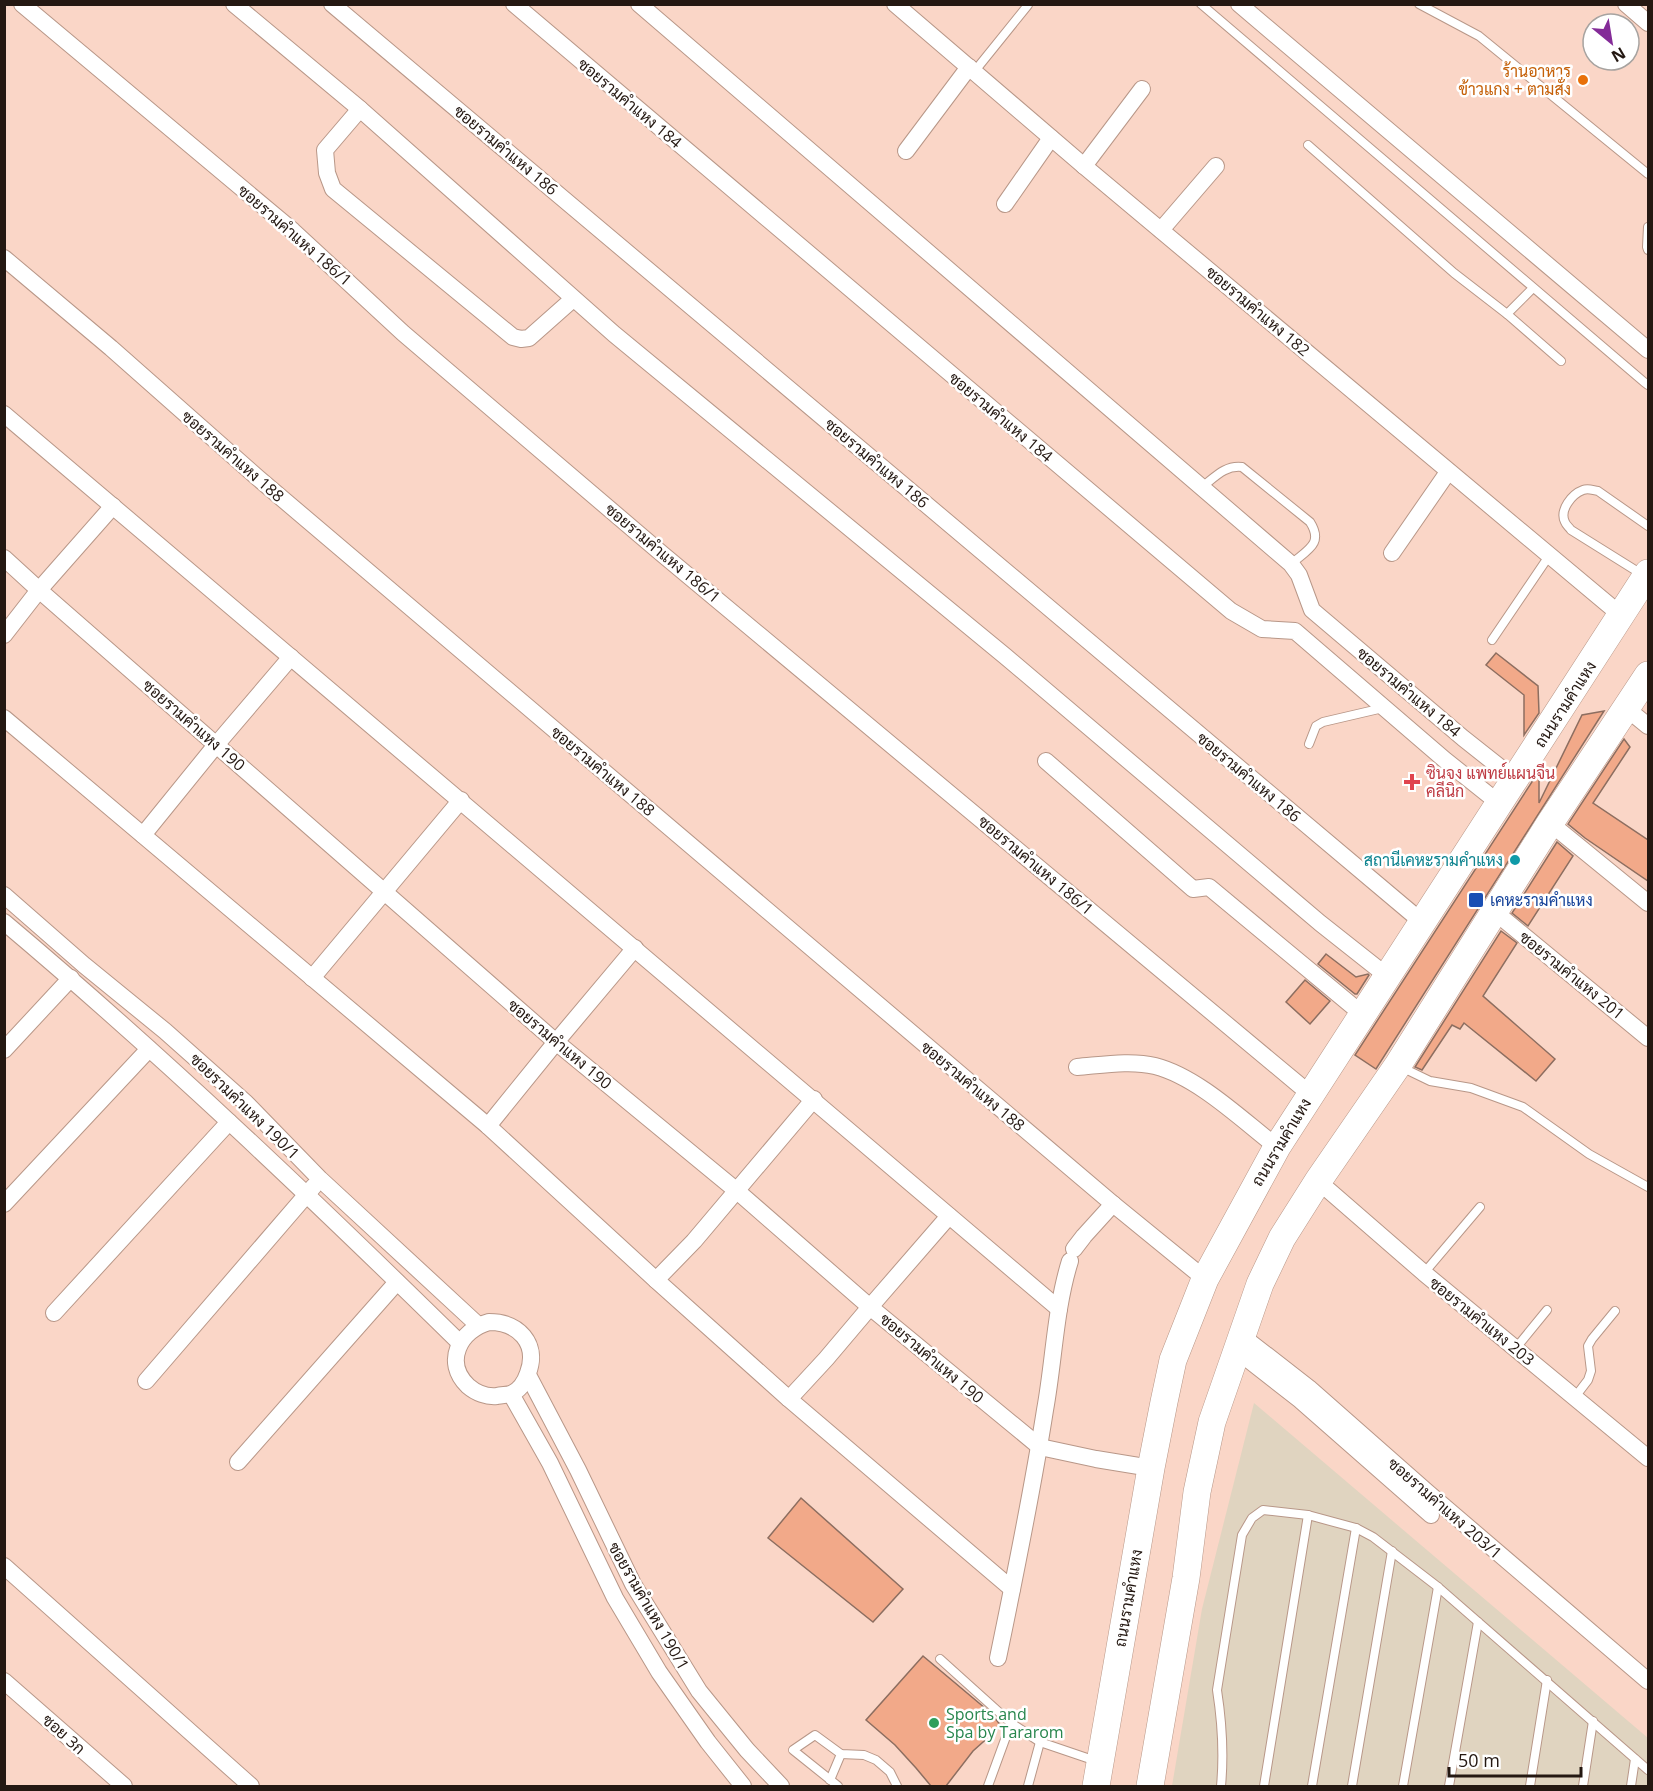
<svg xmlns="http://www.w3.org/2000/svg" width="1653" height="1791" font-family="'Open Sans',Sarabun,sans-serif">
	<style>
		.commercial { fill: #e0d4c0 }
		.building { fill: #f2a989; stroke: #8d6e60; stroke-width: 1.5 }
		.lines { fill: none; stroke-linecap: round; stroke-linejoin: round }
		.lane-casing { stroke: #b89788; stroke-width: 10 }
		.street-casing { stroke: #b89788; stroke-width: 18 }
		.primary-casing { stroke: #b89788; stroke-width: 28 }
		.lane { stroke: #fff; stroke-width: 8 }
		.street { stroke: #fff; stroke-width: 16 }
		.primary { stroke: #fff; stroke-width: 27 }
		.food-dot { fill: #e8710a; stroke: #fff; stroke-width: 2 }
		.health-dot { fill: #e0444e; stroke: #fff; stroke-width: 2 }
		.culture-dot { fill: #0f9aa8; stroke: #fff; stroke-width: 2 }
		.transit-dot { fill: #1a4fb4; stroke: #fff; stroke-width: 2 }
		.leisure-dot { fill: #2e9e5b; stroke: #fff; stroke-width: 2 }
		.labels { text-anchor: middle; dominant-baseline: central; stroke-width: 5; stroke-linejoin: round; paint-order: stroke }
		.food-label { font-size: 16px; fill: #c56008; stroke: #fff; text-anchor: end }
		.street-label { font-size: 16px; fill: #241812; stroke: #fff }
		.health-label { font-size: 16px; fill: #be3a42; stroke: #fff; text-anchor: start }
		.culture-label { font-size: 16px; fill: #0d838f; stroke: #fff; text-anchor: end }
		.transit-label { font-size: 16px; fill: #164399; stroke: #fff; text-anchor: start }
		.leisure-label { font-size: 16px; fill: #27864d; stroke: #fff; text-anchor: start }
	</style>
	<rect width="100%" height="100%" fill="#fad6c7"/>
	<!-- commercial -->
	<path class="commercial" d="M1254,1403L1648,1738V1786H1172L1202,1609Z"/>
	<!-- building -->
	<g class="building">
		<path d="M1496,653L1538,686L1539,713L1524,735V695L1486,665Z"/>
		<path d="M1604,711L1376,1069L1355,1055L1539,771V803L1582,715Z"/>
		<path d="M1624,739L1630,747L1593,803L1648,840V881L1585,838L1568,824Z"/>
		<path d="M1557,842L1573,856L1528,926L1512,913Z"/>
		<path d="M1501,931L1517,943L1483,996L1555,1059L1536,1081L1464,1023L1460,1029L1452,1025L1422,1070L1415,1067Z"/>
		<path d="M1326,954L1356,977L1368,974L1369,975L1357,994H1355L1318,964Z"/>
		<path d="M1305,980L1330,1001L1310,1024L1286,1002Z"/>
		<path d="M801,1498L903,1589L873,1622L768,1538Z"/>
		<path d="M923,1656L992,1714L1001,1726L973,1751L946,1786H931L916,1768L895,1745L866,1720Z"/>
	</g>
	<g class="lines">
		<!-- lane casing -->
		<g class="lane-casing">
			<g id="lane">
				<path d="M1201,4L1644,382L1648,385"/>
				<path d="M1419,4L1479,36L1648,174"/>
				<path d="M974,72L1028,5"/>
				<path d="M1308,145L1454,273L1507,314L1533,288"/>
				<path d="M1648,227L1647,247L1648,250"/>
				<path d="M1507,314L1561,361"/>
				<path d="M1202,487C1215,477 1225,465 1242,467L1310,522C1324,544 1307,550 1291,564"/>
				<path d="M1643,575L1571,530C1569,527 1566,525 1565,522C1559,510 1572,494 1583,490C1588,488 1592,490 1598,491L1648,526"/>
				<path d="M1492,640L1549,556"/>
				<path d="M1309,744L1316,726L1323,722L1383,708"/>
				<path d="M1401,1067L1430,1081L1471,1088L1523,1107L1589,1154L1648,1187"/>
				<path d="M1424,1273L1480,1207"/>
				<path d="M1516,1348L1547,1310"/>
				<path d="M1575,1397L1588,1380L1591,1371L1588,1346L1592,1339L1615,1311"/>
				<path d="M940,1659L1011,1723"/>
				<path d="M830,1780L841,1754"/>
				<path d="M838,1786L793,1750L815,1735L841,1754L864,1755L876,1760L890,1772L897,1786"/>
				<path d="M988,1786L1011,1723L1040,1742L1096,1761"/>
				<path d="M1028,1786L1040,1742"/>
				<path d="M1221,1786C1224,1754 1222,1722 1217,1690L1242,1535L1252,1518L1263,1510L1308,1515L1356,1528L1373,1537L1438,1587L1648,1770"/>
				<path d="M1264,1786L1308,1515"/>
				<path d="M1312,1786L1356,1528"/>
				<path d="M1352,1786L1392,1551"/>
				<path d="M1403,1786L1438,1587"/>
				<path d="M1449,1786L1478,1622"/>
				<path d="M1530,1786L1547,1680"/>
				<path d="M1583,1786L1593,1721"/>
				<path d="M1631,1786L1635,1759"/>
			</g>
		</g>
		<!-- street casing -->
		<g class="street-casing">
			<g id="street">
				<path d="M22,4L293,231L403,333L661,553L1310,1094"/>
				<path d="M234,4L360,109L614,334L1005,656L1320,923L1387,976"/>
				<path d="M332,4L1422,922"/>
				<path d="M514,4L1231,611L1262,629L1295,631L1445,760L1500,804"/>
				<path d="M639,4L1291,564L1299,575L1312,610L1463,738L1516,780"/>
				<path d="M895,4L1084,166L1622,616"/>
				<path d="M1239,4L1648,350"/>
				<path d="M1626,4L1648,23"/>
				<path d="M360,109L325,150L327,173L333,189L513,337L521,339L529,338L573,299"/>
				<path d="M906,151L969,67"/>
				<path d="M1084,166L1142,89"/>
				<path d="M1005,204L1051,138"/>
				<path d="M1161,230L1216,166"/>
				<path d="M4,258L111,348L258,478L1113,1204L1205,1279"/>
				<path d="M4,414L1059,1309"/>
				<path d="M1392,553L1448,472"/>
				<path d="M4,558L39,590L556,1042L737,1191L870,1307L1040,1447L1096,1459L1151,1468"/>
				<path d="M4,635L39,590L113,506"/>
				<path d="M1626,708L1648,726"/>
				<path d="M4,718L488,1126L656,1280L789,1399L1012,1589"/>
				<path d="M1046,761L1193,889L1209,887L1362,1014"/>
				<path d="M1550,823L1648,903"/>
				<path d="M143,835L216,745L291,657"/>
				<path d="M4,895L84,965L165,1031L246,1103L320,1179L478,1325"/>
				<path d="M1495,912L1648,1038"/>
				<path d="M4,922C162,1055 312,1198 460,1343"/>
				<path d="M312,978L461,800"/>
				<path d="M4,1050L71,978"/>
				<path d="M1077,1067C1102,1065 1131,1060 1155,1066C1198,1077 1242,1120 1277,1147"/>
				<path d="M488,1126L556,1042L635,948"/>
				<path d="M1318,1181L1424,1273L1648,1458"/>
				<path d="M4,1204L149,1049"/>
				<path d="M1074,1249L1084,1236L1113,1204"/>
				<path d="M656,1280L694,1241L814,1099"/>
				<path d="M54,1313L229,1122"/>
				<path d="M489,1322C518,1322 539,1343 528,1373C525,1382 520,1390 511,1394C507,1395 501,1395 497,1396C487,1397 476,1393 468,1386C443,1362 460,1330 489,1322Z"/>
				<path d="M1242,1336L1309,1388L1427,1492L1648,1681"/>
				<path d="M1236,1350L1300,1400L1431,1515"/>
				<path d="M528,1375L578,1470L633,1584L699,1691L747,1750L781,1786"/>
				<path d="M146,1381L314,1186"/>
				<path d="M511,1394L550,1463L615,1598L659,1672L708,1742L743,1786"/>
				<path d="M789,1399L826,1359L870,1307L949,1216"/>
				<path d="M238,1462L397,1282"/>
				<path d="M4,1566L251,1786"/>
				<path d="M998,1658C1015,1576 1032,1493 1045,1410C1054,1361 1055,1309 1070,1261"/>
				<path d="M4,1681L124,1786"/>
			</g>
		</g>
		<!-- primary casing -->
		<g class="primary-casing">
			<g id="primary">
				<path d="M1096,1786L1151,1468L1164,1402L1173,1360L1205,1279L1277,1147L1648,573"/>
				<path d="M1150,1786L1186,1578L1197,1492L1212,1422L1260,1284L1282,1238L1318,1181L1398,1065L1550,823L1648,675"/>
			</g>
		</g>
		<!-- lane -->
		<use href="#lane" class="lane"/>
		<!-- street -->
		<use href="#street" class="street"/>
		<!-- primary -->
		<use href="#primary" class="primary"/>
	</g>
	<!-- markers -->
	<circle class="food-dot" cx="1583" cy="80" r="6"/>
	<path class="health-dot" d="M1409 773h6v6h6v6h-6v6h-6v-6h-6v-6h6z"/>
	<circle class="culture-dot" cx="1515" cy="860" r="6"/>
	<rect class="transit-dot" x="1468" y="892" width="16" height="16" rx="3"/>
	<circle class="leisure-dot" cx="934" cy="1723" r="6"/>
	<g class="labels">
		<!-- food labels -->
		<g class="food-label">
			<text x="1571" y="71">ร้านอาหาร<tspan x="1571" dy="18">ข้าวแกง + ตามสั่ง</tspan></text>
		</g>
		<!-- street labels -->
		<g class="street-label">
			<text transform="translate(630 103) rotate(40)">ซอยรามคำแหง 184</text>
			<text transform="translate(506 150) rotate(40)">ซอยรามคำแหง 186</text>
			<text transform="translate(295 235) rotate(41)">ซอยรามคำแหง 186/1</text>
			<text transform="translate(1258 311) rotate(40)">ซอยรามคำแหง 182</text>
			<text transform="translate(1001 417) rotate(40)">ซอยรามคำแหง 184</text>
			<text transform="translate(233 456) rotate(41)">ซอยรามคำแหง 188</text>
			<text transform="translate(877 463) rotate(40)">ซอยรามคำแหง 186</text>
			<text transform="translate(663 553) rotate(40)">ซอยรามคำแหง 186/1</text>
			<text transform="translate(1409 692) rotate(40)">ซอยรามคำแหง 184</text>
			<text transform="translate(1565 704) rotate(-57)">ถนนรามคำแหง</text>
			<text transform="translate(194 725) rotate(41)">ซอยรามคำแหง 190</text>
			<text transform="translate(603 771) rotate(40)">ซอยรามคำแหง 188</text>
			<text transform="translate(1249 777) rotate(40)">ซอยรามคำแหง 186</text>
			<text transform="translate(1036 865) rotate(40)">ซอยรามคำแหง 186/1</text>
			<text transform="translate(1572 975) rotate(39)">ซอยรามคำแหง 201</text>
			<text transform="translate(560 1044) rotate(40)">ซอยรามคำแหง 190</text>
			<text transform="translate(973 1086) rotate(40)">ซอยรามคำแหง 188</text>
			<text transform="translate(245 1106) rotate(44)">ซอยรามคำแหง 190/1</text>
			<text transform="translate(1281 1142) rotate(-59)">ถนนรามคำแหง</text>
			<text transform="translate(1482 1321) rotate(39)">ซอยรามคำแหง 203</text>
			<text transform="translate(932 1358) rotate(40)">ซอยรามคำแหง 190</text>
			<text transform="translate(1445 1508) rotate(41)">ซอยรามคำแหง 203/1</text>
			<text transform="translate(1128 1598) rotate(-80)">ถนนรามคำแหง</text>
			<text transform="translate(649 1606) rotate(60)">ซอยรามคำแหง 190/1</text>
			<text transform="translate(64 1734) rotate(42)">ซอย 3ก</text>
		</g>
		<!-- health labels -->
		<g class="health-label">
			<text x="1426" y="773">ซินจง แพทย์แผนจีน<tspan x="1426" dy="18">คลีนิก</tspan></text>
		</g>
		<!-- culture labels -->
		<g class="culture-label">
			<text x="1503" y="860">สถานีเคหะรามคำแหง</text>
		</g>
		<!-- transit labels -->
		<g class="transit-label">
			<text x="1490" y="900">เคหะรามคำแหง</text>
		</g>
		<!-- leisure labels -->
		<g class="leisure-label">
			<text x="946" y="1714">Sports and<tspan x="946" dy="18">Spa by Tararom</tspan></text>
		</g>
	</g>
	<!-- border -->
	<rect width="1653" height="1791" fill="none" stroke="#241812" stroke-width="12"/>
	<!-- north arrow -->
	<g transform="translate(1611 42) rotate(150)"><circle r="28" fill="#ffffff" stroke="#a7a3a0" stroke-width="1.5"/>
	<path d="M0-4.5L10 22L0 15L-10 22Z" fill="#842b98"/>
	<text y="-9" font-size="16" font-weight="bold" text-anchor="middle" fill="#241812">N</text>
	</g>
	<!-- scale -->
	<path d="M1449 1767v9h132v-9" fill="none" stroke="#241812" stroke-width="3"/>
	<text x="1458" y="1767" font-size="18" fill="#241812" stroke="#ffffff" stroke-width="4.5" paint-order="stroke">50 m</text>
</svg>
